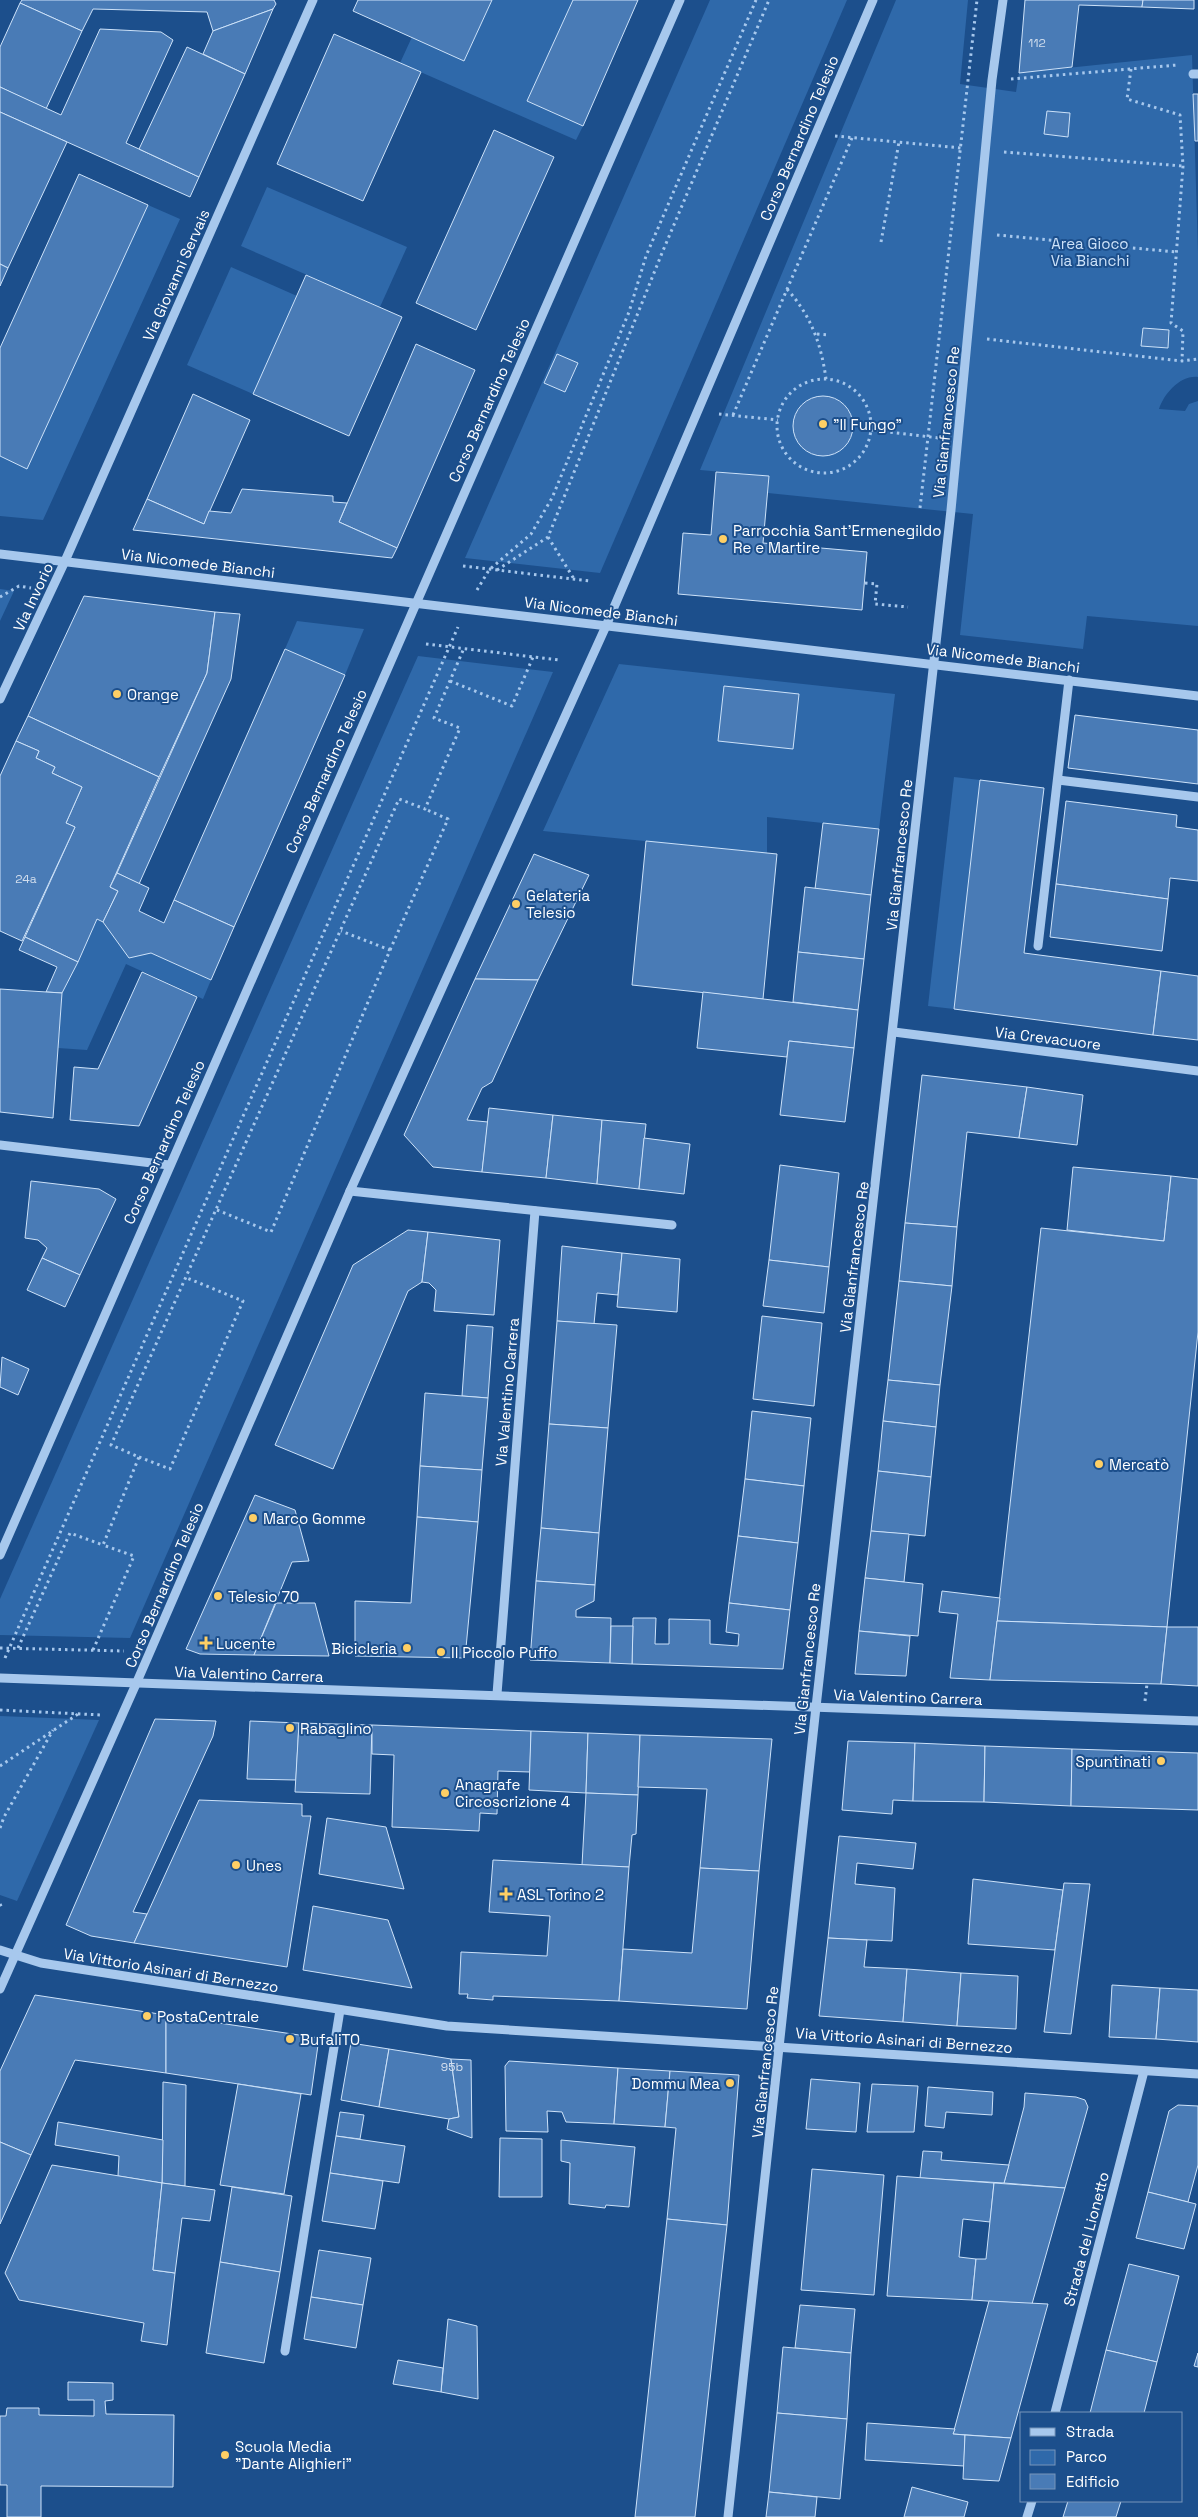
<svg xmlns="http://www.w3.org/2000/svg" width="1198" height="2517" font-family="'Space Grotesk',sans-serif">
	<style>
		.green { fill: #2f69aa }
		.building { fill: #497bb6; stroke: #cde2f9 }
		.lines { fill: none; stroke-linecap: round; stroke-linejoin: round }
		.path { stroke: #a7c8ed; stroke-width: 3; stroke-dasharray: 2.5 4; stroke-linecap: butt }
		.minor { stroke: #a7c8ed; stroke-width: 9 }
		.poi-dot { fill: #fecf65; stroke: #1c4f8c; stroke-width: 2 }
		.labels { text-anchor: middle; dominant-baseline: central; stroke-width: 4; stroke-linejoin: round; paint-order: stroke }
		.number-label { font-size: 12px; fill: #d2deed }
		.street-label { font-size: 15px; fill: #fff; stroke: #1c4f8c }
		.park-label { font-size: 15px; fill: #cde2f9; stroke: #1c4f8c }
		.poi-label { font-size: 15px; fill: #fff; stroke: #1c4f8c; text-anchor: start }
	</style>
	<rect width="100%" height="100%" fill="#1c4f8c"/>
	<!-- green -->
	<g class="green">
		<path d="M492,0H573L527,101L583,126L576,140L400,63L412,37L464,61Z"/>
		<path d="M710,0H847L600,573L465,558Z"/>
		<path d="M896,0H968L960,84L1016,92L1019,73L1192,55L1198,253V377C1180,375 1164,394 1159,409L1185,411L1189,404L1198,401V626L1087,616L1083,649L960,635L973,514L768,493L769,476L700,470Z"/>
		<path d="M267,187L407,247L380,307L241,246Z"/>
		<path d="M148,205L180,219L43,520L0,516V456L27,468Z"/>
		<path d="M231,267L297,296L253,394L187,365Z"/>
		<path d="M0,589L14,591L0,621Z"/>
		<path d="M297,621L364,629L345,675L285,649Z"/>
		<path d="M418,656L553,672L130,1638L0,1635V1599Z"/>
		<path d="M619,664L895,694L879,829L767,817V853L543,831Z"/>
		<path d="M954,777L980,780L954,1009L928,1006Z"/>
		<path d="M97,919L151,953L211,980L203,999L126,964L87,1050L58,1048L62,993Z"/>
		<path d="M0,1716L99,1720L17,1901L0,1895Z"/>
	</g>
	<!-- building -->
	<g class="building">
		<path d="M22,0H274L276,4L273,9L213,31L207,12L93,9L82,31L20,3Z"/>
		<path d="M358,0H492L464,61L353,11Z"/>
		<path d="M573,0H638L583,126L527,101Z"/>
		<path d="M1025,0H1143L1142,7L1079,5L1072,67L1019,73Z"/>
		<path d="M1143,0H1194V9L1142,7Z"/>
		<path d="M20,3L82,31L46,109L0,87V47Z"/>
		<path d="M273,9L245,74L203,54L213,31Z"/>
		<path d="M100,29L161,32L173,40L126,143L199,177L190,197L0,112V87L61,115Z"/>
		<path d="M334,34L421,72L363,201L277,164Z"/>
		<path d="M187,47L245,74L199,177L139,149Z"/>
		<path d="M1193,94H1198V141H1195Z"/>
		<path d="M1047,111L1070,113L1068,137L1044,134Z"/>
		<path d="M0,112L67,142L8,268L0,264Z"/>
		<path d="M494,130L554,157L476,330L416,303Z"/>
		<path d="M79,174L148,205L27,469L0,456V348Z"/>
		<path d="M0,264L8,268L0,286Z"/>
		<path d="M306,275L402,317L349,436L253,394Z"/>
		<path d="M1143,328L1169,330L1168,348L1141,346Z"/>
		<path d="M416,344L475,370L397,548L339,522Z"/>
		<path d="M557,354L578,363L565,392L544,383Z"/>
		<path d="M193,394L250,420L204,524L147,499Z"/>
		<circle cx="823" cy="426" r="30"/>
		<path d="M716,472L769,476L763,543L867,552L862,610L678,594L683,533L711,535Z"/>
		<path d="M242,489L333,496V502L347,503L339,522L397,548L392,558L133,530L147,499L204,524L209,511L231,513Z"/>
		<path d="M84,596L215,612L207,673L159,777L28,716Z"/>
		<path d="M215,612L240,614L231,679L139,884L117,873L207,673Z"/>
		<path d="M285,649L345,675L234,927L174,900Z"/>
		<path d="M724,686L799,694L793,749L718,741Z"/>
		<path d="M1075,715L1198,730V784L1068,768Z"/>
		<path d="M28,716L159,777L110,887L118,891L103,922L97,919L78,962L25,937L75,827L66,823L82,787L52,773L55,767L36,758L39,751L16,741Z"/>
		<path d="M16,741L39,751L36,758L55,767L52,773L82,787L66,823L75,827L22,941L0,931V776Z"/>
		<path d="M980,780L1044,788L1024,953L1161,971L1153,1035L954,1009Z"/>
		<path d="M1066,801L1177,815L1176,827L1198,830V881L1170,878L1168,899L1056,884Z"/>
		<path d="M823,823L879,829L871,895L815,889Z"/>
		<path d="M646,841L777,854L763,999L632,985Z"/>
		<path d="M534,854L589,875L538,980L475,979Z"/>
		<path d="M117,873L149,888L139,911L164,923L174,900L234,927L211,980L151,953L129,958L103,922L118,891L110,887Z"/>
		<path d="M1056,884L1168,899L1162,951L1050,937Z"/>
		<path d="M805,887L871,895L864,959L798,952Z"/>
		<path d="M25,937L78,962L62,993L46,992L57,967L19,950Z"/>
		<path d="M798,952L864,959L858,1010L793,1002Z"/>
		<path d="M1161,971L1198,976V1040L1153,1035Z"/>
		<path d="M142,972L197,997L139,1126L70,1120L74,1067L98,1069Z"/>
		<path d="M475,979L538,980L492,1082L482,1088L467,1120L488,1122L482,1172L433,1167L404,1135Z"/>
		<path d="M0,989L62,993L53,1118L0,1112Z"/>
		<path d="M703,992L858,1010L854,1048L789,1041L787,1057L697,1048Z"/>
		<path d="M789,1041L854,1048L845,1122L780,1115Z"/>
		<path d="M922,1075L1027,1087L1019,1138L967,1132L957,1227L905,1223Z"/>
		<path d="M1027,1087L1083,1095L1077,1145L1019,1138Z"/>
		<path d="M489,1108L553,1115L546,1178L482,1172Z"/>
		<path d="M553,1115L602,1120L597,1184L546,1178Z"/>
		<path d="M602,1120L646,1124L639,1189L597,1184Z"/>
		<path d="M644,1138L690,1144L684,1194L639,1189Z"/>
		<path d="M780,1165L839,1173L829,1267L769,1260Z"/>
		<path d="M1073,1167L1171,1176L1164,1241L1067,1230Z"/>
		<path d="M1171,1176L1198,1179V1332L1167,1627L997,1621L1041,1228L1164,1241Z"/>
		<path d="M31,1181L99,1189L116,1199L80,1275L42,1258L47,1248L38,1240L25,1238Z"/>
		<path d="M905,1223L957,1227L952,1286L899,1281Z"/>
		<path d="M408,1230L428,1232L422,1282L408,1291L333,1469L275,1445L353,1265Z"/>
		<path d="M428,1232L500,1240L494,1315L434,1311L436,1290L429,1283L422,1282Z"/>
		<path d="M562,1246L622,1253L618,1295L597,1293L594,1324L557,1321Z"/>
		<path d="M622,1253L680,1259L677,1312L617,1307Z"/>
		<path d="M42,1258L80,1275L65,1307L27,1290Z"/>
		<path d="M769,1260L829,1267L824,1313L763,1306Z"/>
		<path d="M899,1281L952,1286L940,1385L888,1380Z"/>
		<path d="M762,1316L822,1323L814,1406L753,1399Z"/>
		<path d="M557,1321L617,1325L608,1428L549,1424Z"/>
		<path d="M467,1325L493,1327L488,1398L462,1396Z"/>
		<path d="M2,1357L29,1369L18,1395L0,1387Z"/>
		<path d="M888,1380L940,1385L936,1427L883,1421Z"/>
		<path d="M425,1393L488,1398L482,1470L420,1466Z"/>
		<path d="M752,1411L811,1418L804,1486L745,1479Z"/>
		<path d="M883,1421L936,1427L931,1477L878,1471Z"/>
		<path d="M549,1424L608,1428L599,1533L541,1528Z"/>
		<path d="M420,1466L482,1470L478,1522L417,1517Z"/>
		<path d="M878,1471L931,1477L925,1536L871,1531Z"/>
		<path d="M745,1479L804,1486L798,1543L738,1536Z"/>
		<path d="M255,1495L295,1510L309,1561L292,1562L254,1655L200,1654L186,1649Z"/>
		<path d="M417,1517L478,1522L465,1658L355,1656V1601L411,1603Z"/>
		<path d="M541,1528L599,1533L595,1585L536,1581Z"/>
		<path d="M871,1531L909,1534L904,1582L865,1578Z"/>
		<path d="M738,1536L798,1543L790,1610L729,1603Z"/>
		<path d="M865,1578L923,1584L918,1636L859,1631Z"/>
		<path d="M536,1581L595,1585L594,1601L576,1610V1617L611,1618L610,1663L530,1660Z"/>
		<path d="M942,1591L1000,1598L990,1680L950,1678L958,1614L939,1612Z"/>
		<path d="M276,1603H315L329,1656L254,1655Z"/>
		<path d="M729,1603L790,1610L783,1669L632,1664L633,1618H656L655,1644H669V1619L710,1620V1644L738,1646L739,1634L726,1632Z"/>
		<path d="M997,1621L1167,1627L1161,1684L990,1680Z"/>
		<path d="M611,1626H633L632,1664L610,1663Z"/>
		<path d="M1167,1627H1198V1686L1161,1684Z"/>
		<path d="M859,1631L910,1636L906,1676L855,1674Z"/>
		<path d="M155,1719L216,1721L213,1736L133,1912L147,1914L134,1943L91,1936L66,1925Z"/>
		<path d="M250,1721L299,1723L296,1780L247,1779Z"/>
		<path d="M299,1723L372,1725L370,1794L295,1792Z"/>
		<path d="M372,1725L531,1731L530,1772L498,1771L497,1814L480,1813L479,1831L392,1827L394,1755L372,1754Z"/>
		<path d="M531,1731L588,1733L586,1793L529,1790Z"/>
		<path d="M588,1733L640,1735L638,1795L586,1793Z"/>
		<path d="M640,1735L772,1739L759,1871L700,1868L707,1789L638,1787Z"/>
		<path d="M848,1741L915,1743L913,1801L893,1800L892,1814L842,1810Z"/>
		<path d="M915,1743L985,1746L984,1802L913,1801Z"/>
		<path d="M985,1746L1072,1749L1071,1806L984,1802Z"/>
		<path d="M1072,1749L1198,1753V1810L1071,1806Z"/>
		<path d="M586,1793L638,1795L636,1834L632,1835L629,1867L582,1865Z"/>
		<path d="M199,1800L302,1804V1816H311L287,1967L134,1943Z"/>
		<path d="M327,1818L386,1827L404,1889L319,1874Z"/>
		<path d="M839,1836L916,1843L913,1869L857,1863L855,1884L895,1888L892,1941L828,1938Z"/>
		<path d="M493,1860L629,1867L619,2001L493,1996V2000L467,1998L468,1994H459L461,1952L547,1956L550,1916L489,1912Z"/>
		<path d="M700,1868L759,1871L747,2009L619,2001L623,1949L692,1953Z"/>
		<path d="M973,1879L1063,1890L1055,1950L968,1944Z"/>
		<path d="M1064,1883L1090,1884L1071,2034L1044,2032Z"/>
		<path d="M313,1906L388,1920L412,1988L303,1970Z"/>
		<path d="M828,1938L867,1940L864,1967L907,1969L903,2022L819,2016Z"/>
		<path d="M907,1969L961,1973L957,2026L903,2022Z"/>
		<path d="M961,1973L1018,1976L1016,2029L957,2026Z"/>
		<path d="M1112,1985L1160,1988L1156,2039L1109,2037Z"/>
		<path d="M1160,1988L1198,1990V2042L1156,2039Z"/>
		<path d="M35,1995L166,2015V2073L75,2060L31,2155L0,2142V2071Z"/>
		<path d="M166,2015L319,2038L311,2095L166,2073Z"/>
		<path d="M351,2043L389,2049L379,2107L341,2100Z"/>
		<path d="M389,2049L451,2059L459,2117L449,2119L379,2107Z"/>
		<path d="M451,2059L471,2060L472,2138L447,2129L449,2119L459,2117Z"/>
		<path d="M509,2061L618,2068L614,2124L566,2122L562,2112L547,2111L548,2132L506,2131L505,2066Z"/>
		<path d="M618,2068L670,2071L665,2127L614,2124Z"/>
		<path d="M670,2071L739,2075L727,2225L667,2219L676,2128L665,2127Z"/>
		<path d="M811,2079L860,2083L856,2132L806,2129Z"/>
		<path d="M163,2082L186,2085L185,2186L162,2183Z"/>
		<path d="M238,2084L301,2094L284,2194L220,2185Z"/>
		<path d="M872,2084L918,2086L914,2132H867Z"/>
		<path d="M928,2087L993,2092L992,2115L946,2112L944,2128L925,2126Z"/>
		<path d="M1025,2093L1076,2097L1085,2100L1088,2107L1065,2188L1004,2183L1024,2107Z"/>
		<path d="M1178,2105L1198,2106V2165L1188,2202L1148,2192L1169,2111Z"/>
		<path d="M340,2112L364,2115L360,2139L336,2136Z"/>
		<path d="M58,2122L163,2140L162,2183L118,2176L119,2156L55,2145Z"/>
		<path d="M336,2136L405,2146L399,2183L330,2173Z"/>
		<path d="M500,2138L542,2139V2197H499Z"/>
		<path d="M561,2140L635,2147L629,2207L606,2205L605,2208L569,2204L570,2163L561,2161Z"/>
		<path d="M0,2142L31,2155L0,2224Z"/>
		<path d="M923,2151L942,2152L941,2160L1009,2165L1004,2183L920,2178Z"/>
		<path d="M52,2165L162,2183L153,2270L175,2273L167,2345L141,2341L144,2323L19,2300L5,2273Z"/>
		<path d="M812,2169L884,2175L874,2295L801,2290Z"/>
		<path d="M330,2173L383,2181L375,2229L322,2221Z"/>
		<path d="M897,2176L994,2183L990,2222L963,2219L959,2257L976,2259L972,2300L887,2296Z"/>
		<path d="M162,2183L215,2190L210,2221L182,2218L175,2273L153,2270Z"/>
		<path d="M994,2183L1065,2188L1032,2304L972,2300L976,2259H986Z"/>
		<path d="M232,2187L292,2196L280,2272L220,2262Z"/>
		<path d="M1148,2192L1196,2204L1184,2249L1136,2238Z"/>
		<path d="M667,2219L727,2225L695,2517H635Z"/>
		<path d="M319,2250L371,2258L363,2305L311,2297Z"/>
		<path d="M220,2262L280,2272L264,2363L206,2353Z"/>
		<path d="M1129,2264L1179,2276L1157,2362L1106,2350Z"/>
		<path d="M311,2297L363,2305L356,2348L304,2339Z"/>
		<path d="M989,2301L1048,2304L1011,2438L953,2434Z"/>
		<path d="M800,2305L855,2309L851,2353L795,2348Z"/>
		<path d="M448,2319L477,2326L478,2399L441,2392Z"/>
		<path d="M783,2347L851,2353L847,2419L777,2413Z"/>
		<path d="M1106,2350L1157,2362L1144,2413H1090Z"/>
		<path d="M1198,2353V2367L1194,2366Z"/>
		<path d="M398,2360L443,2368L441,2392L393,2384Z"/>
		<path d="M68,2382L113,2383V2400L105,2401L106,2414L174,2415L173,2487L41,2486V2517H7V2485H0V2416H6L7,2408H39V2415L94,2416V2400H68Z"/>
		<path d="M777,2413L847,2419L840,2499L769,2492Z"/>
		<path d="M867,2423L955,2429L953,2434L965,2435L964,2466L865,2460Z"/>
		<path d="M965,2435L1011,2438L999,2481L963,2479Z"/>
		<path d="M912,2487L968,2502L964,2517H904Z"/>
		<path d="M769,2492L817,2497L815,2517H766Z"/>
		<path d="M1068,2501H1121L1116,2517H1063Z"/>
	</g>
	<g class="lines">
		<!-- path -->
		<g class="path">
			<path d="M1131,69L1127,99L1180,115L1183,166L1171,323L1183,331L1182,361"/>
			<path d="M1011,79L1177,65"/>
			<path d="M835,136L961,148"/>
			<path d="M1004,152L1183,166"/>
			<path d="M997,235L1176,252"/>
			<path d="M881,242L899,142"/>
			<path d="M787,289C811,316 821,343 826,379"/>
			<path d="M817,334L829,335"/>
			<path d="M987,339L1182,361L1198,359"/>
			<circle cx="824" cy="426" r="47"/>
			<path d="M719,414L778,420"/>
			<path d="M733,415L852,138"/>
			<path d="M871,430L939,438"/>
			<path d="M920,508L977,0"/>
			<path d="M548,537L574,579"/>
			<path d="M463,566L590,581"/>
			<path d="M497,570L548,537L662,253L769,0"/>
			<path d="M865,583L877,584L875,604L908,607"/>
			<path d="M477,590L489,570L531,534L552,498L629,312L646,256L756,0"/>
			<path d="M0,597L19,586L31,588"/>
			<path d="M426,644L559,660"/>
			<path d="M450,681L512,706L533,657"/>
			<path d="M390,950L448,819L425,809"/>
			<path d="M217,1210L271,1232L390,950L341,931"/>
			<path d="M139,1457L170,1469L243,1301L187,1278"/>
			<path d="M0,1648L124,1651"/>
			<path d="M18,1648L70,1533L103,1545L139,1457L111,1445L399,799L425,809L460,728L434,718L464,648"/>
			<path d="M93,1650L134,1556L103,1545"/>
			<path d="M5,1658L458,627"/>
			<path d="M1145,1701L1147,1684"/>
			<path d="M0,1710L101,1715"/>
			<path d="M0,1766L78,1714"/>
			<path d="M0,1828L4,1817L53,1730"/>
			<path d="M0,1904L2,1908"/>
		</g>
		<!-- minor -->
		<g class="minor">
			<path d="M1193,74H1198"/>
			<path d="M0,554L1198,696"/>
			<path d="M0,699L65,561L313,0"/>
			<path d="M1058,780L1198,797"/>
			<path d="M1038,946L1069,680"/>
			<path d="M894,1032L1198,1071"/>
			<path d="M0,1145L169,1165"/>
			<path d="M350,1191L672,1225"/>
			<path d="M0,1555L680,0"/>
			<path d="M0,1678L1198,1721"/>
			<path d="M497,1694L535,1211"/>
			<path d="M0,1950L41,1963L447,2026L1198,2074"/>
			<path d="M0,1989L136,1684L350,1191L606,626L873,0"/>
			<path d="M285,2351L340,2010"/>
			<path d="M1055,2413L1144,2071"/>
			<path d="M728,2517L816,1707L951,510L992,80L1003,0"/>
			<path d="M1027,2517L1032,2501"/>
		</g>
	</g>
	<!-- markers -->
	<g class="poi-dot">
		<circle cx="823" cy="424" r="5"/>
		<circle cx="723" cy="539" r="5"/>
		<circle cx="117" cy="694" r="5"/>
		<circle cx="516" cy="904" r="5"/>
		<circle cx="1099" cy="1464" r="5"/>
		<circle cx="253" cy="1518" r="5"/>
		<circle cx="218" cy="1596" r="5"/>
		<path d="M203.5 1635.5h5v5h5v5h-5v5h-5v-5h-5v-5h5z"/>
		<circle cx="407" cy="1648" r="5"/>
		<circle cx="441" cy="1652" r="5"/>
		<circle cx="290" cy="1728" r="5"/>
		<circle cx="1161" cy="1761" r="5"/>
		<circle cx="445" cy="1793" r="5"/>
		<circle cx="236" cy="1865" r="5"/>
		<path d="M503.5 1886.5h5v5h5v5h-5v5h-5v-5h-5v-5h5z"/>
		<circle cx="147" cy="2016" r="5"/>
		<circle cx="290" cy="2039" r="5"/>
		<circle cx="730" cy="2083" r="5"/>
		<circle cx="225" cy="2455" r="5"/>
	</g>
	<g class="labels">
		<!-- number labels -->
		<g class="number-label">
			<text x="1037" y="43">112</text>
			<text x="26" y="879">24a</text>
			<text x="452" y="2067">95b</text>
		</g>
		<!-- street labels -->
		<g class="street-label">
			<text transform="translate(799 138) rotate(-67)">Corso Bernardino Telesio</text>
			<text transform="translate(176 275) rotate(-66)">Via Giovanni Servais</text>
			<text transform="translate(489 400) rotate(-66)">Corso Bernardino Telesio</text>
			<text transform="translate(946 422) rotate(-84)">Via Gianfrancesco Re</text>
			<text transform="translate(198 563) rotate(7)">Via Nicomede Bianchi</text>
			<text transform="translate(33 597) rotate(-65)">Via Invorio</text>
			<text transform="translate(601 611) rotate(7)">Via Nicomede Bianchi</text>
			<text transform="translate(1003 658) rotate(7)">Via Nicomede Bianchi</text>
			<text transform="translate(326 771) rotate(-66)">Corso Bernardino Telesio</text>
			<text transform="translate(899 855) rotate(-84)">Via Gianfrancesco Re</text>
			<text transform="translate(1048 1038) rotate(7)">Via Crevacuore</text>
			<text transform="translate(164 1142) rotate(-66)">Corso Bernardino Telesio</text>
			<text transform="translate(854 1257) rotate(-83)">Via Gianfrancesco Re</text>
			<text transform="translate(507 1392) rotate(-85)">Via Valentino Carrera</text>
			<text transform="translate(164 1585) rotate(-67)">Corso Bernardino Telesio</text>
			<text transform="translate(807 1659) rotate(-84)">Via Gianfrancesco Re</text>
			<text transform="translate(249 1674) rotate(2)">Via Valentino Carrera</text>
			<text transform="translate(908 1697) rotate(2)">Via Valentino Carrera</text>
			<text transform="translate(171 1970) rotate(9)">Via Vittorio Asinari di Bernezzo</text>
			<text transform="translate(904 2040) rotate(4)">Via Vittorio Asinari di Bernezzo</text>
			<text transform="translate(765 2062) rotate(-84)">Via Gianfrancesco Re</text>
			<text transform="translate(1086 2239) rotate(-75)">Strada del Lionetto</text>
		</g>
		<!-- park labels -->
		<g class="park-label">
			<text x="1090" y="243">Area Gioco<tspan x="1090" dy="17">Via Bianchi</tspan></text>
		</g>
		<!-- poi labels -->
		<g class="poi-label">
			<text x="833" y="424">"Il Fungo"</text>
			<text x="733" y="530">Parrocchia Sant'Ermenegildo<tspan x="733" dy="17">Re e Martire</tspan></text>
			<text x="127" y="694">Orange</text>
			<text x="526" y="895">Gelateria<tspan x="526" dy="17">Telesio</tspan></text>
			<text x="1109" y="1464">Mercatò</text>
			<text x="263" y="1518">Marco Gomme</text>
			<text x="228" y="1596">Telesio 70</text>
			<text x="216" y="1643">Lucente</text>
			<text x="397" y="1648" text-anchor="end">Bicicleria</text>
			<text x="451" y="1652">Il Piccolo Puffo</text>
			<text x="300" y="1728">Rabaglino</text>
			<text x="1151" y="1761" text-anchor="end">Spuntinati</text>
			<text x="455" y="1784">Anagrafe<tspan x="455" dy="17">Circoscrizione 4</tspan></text>
			<text x="246" y="1865">Unes</text>
			<text x="517" y="1894">ASL Torino 2</text>
			<text x="157" y="2016">PostaCentrale</text>
			<text x="300" y="2039">BufaliTO</text>
			<text x="720" y="2083" text-anchor="end">Dommu Mea</text>
			<text x="235" y="2446">Scuola Media<tspan x="235" dy="17">"Dante Alighieri"</tspan></text>
		</g>
	</g>
	<!-- legend -->
	<rect x="1020" y="2412" width="162" height="90" fill="#1c4f8c" stroke="#7795ba"/>
	<rect x="1030" y="2428" width="25" height="8" fill="#a7c8ed" stroke="#7795ba"/>
	<text x="1066" y="2437" font-size="15" fill="#ffffff">Strada</text>
	<rect x="1030" y="2450" width="25" height="15" fill="#2f69aa" stroke="#7795ba"/>
	<text x="1066" y="2462" font-size="15" fill="#ffffff">Parco</text>
	<rect x="1030" y="2474" width="25" height="15" fill="#497bb6" stroke="#7795ba"/>
	<text x="1066" y="2487" font-size="15" fill="#ffffff">Edificio</text>
</svg>
